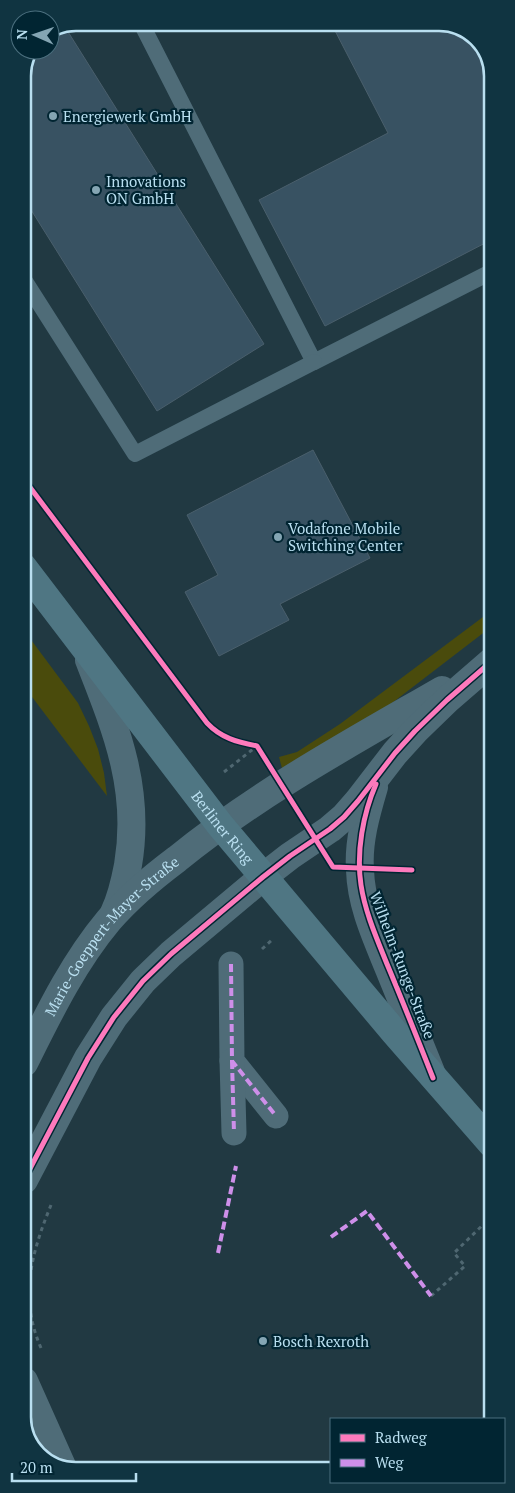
<svg xmlns="http://www.w3.org/2000/svg" width="515" height="1493" font-family="'PT Serif',serif">
	<style>
		.green { fill: #4a4b0c }
		.building { fill: #385262; stroke: #4a5f6c }
		.lines { fill: none; stroke-linecap: round; stroke-linejoin: round }
		.path { stroke: #4f6771; stroke-width: 3; stroke-dasharray: 4 4; stroke-linecap: butt }
		.service { stroke: #4f6c78; stroke-width: 16 }
		.pedestrian { stroke: #4f6c78; stroke-width: 25 }
		.minor { stroke: #4f6c78; stroke-width: 28 }
		.primary { stroke: #4f7683; stroke-width: 28 }
		.quiet { stroke: #ce8fe9; stroke-width: 4; stroke-dasharray: 8 4; stroke-linecap: butt }
		.cycleway-casing { stroke: #012532; stroke-width: 8 }
		.cycleway { stroke: #fd7abc; stroke-width: 5 }
		.poi-dot { fill: #84a5b3; stroke: #012532; stroke-width: 2 }
		.labels { text-anchor: middle; dominant-baseline: central; stroke-width: 4.5; stroke-linejoin: round; paint-order: stroke }
		.poi-label { font-size: 15px; fill: #b9dff0; stroke: #012532; text-anchor: start }
		.street-label { font-size: 15px; fill: #b9dff0; stroke: #012532 }
		.rim { fill: none; stroke: #b9dff0; stroke-width: 2.5 }
	</style>
	<rect width="100%" height="100%" fill="#213942"/>
	<!-- green -->
	<g class="green">
		<path d="M491,611V627L349,736L283,772L279,757L297,752L340,724Z"/>
		<path d="M23,629L78,703L89,726L98,749L104,773L107,796L23,685Z"/>
	</g>
	<!-- building -->
	<g class="building">
		<path d="M331,23H442L474,36L491,63V240L325,326L259,200L388,133Z"/>
		<path d="M65,27L264,344L157,411L23,197V73L33,50H50V33Z"/>
		<path d="M313,450L370,558L280,604L289,620L219,656L185,592L218,575L187,515Z"/>
	</g>
	<g class="lines">
		<!-- path -->
		<g class="path">
			<path d="M224,772L257,746"/>
			<path d="M262,949L272,940"/>
			<path d="M431,1296L465,1266L454,1253L492,1216"/>
			<path d="M41,1348C19,1298 31,1254 51,1205"/>
		</g>
		<!-- service -->
		<g class="service">
			<path d="M141,23L314,362L491,272"/>
			<path d="M23,278L135,454L314,362"/>
		</g>
		<!-- pedestrian -->
		<g class="pedestrian">
			<path d="M231,964L232,1061L276,1116"/>
			<path d="M232,1061L234,1133"/>
		</g>
		<!-- minor -->
		<g class="minor">
			<path d="M89,660C116,729 141,789 128,865C125,881 121,898 114,913"/>
			<path d="M374,787C366,814 358,842 360,870C361,905 376,937 389,969C403,1003 417,1038 431,1072"/>
			<path id="s1" d="M24,1063C49,1013 73,963 109,920C129,897 153,877 177,859C258,793 352,742 442,690"/>
			<path d="M24,1180L88,1058L114,1017L143,981L171,954L263,877L290,856L330,829L344,817L358,801L395,753L415,731L447,700L492,661"/>
			<path d="M24,1381L62,1466"/>
		</g>
		<!-- primary -->
		<path class="primary" id="s2" d="M23,567L220,825L395,1033L492,1144"/>
		<!-- quiet -->
		<g class="quiet">
			<path d="M231,964L232,1061L276,1116"/>
			<path d="M232,1061L234,1133"/>
			<path d="M331,1237L367,1211L431,1296"/>
			<path d="M218,1253L236,1166"/>
		</g>
		<!-- cycleway casing -->
		<g class="cycleway-casing">
			<g id="cycleway">
				<path d="M23,478L207,723C221,738 237,742 257,746L333,867L412,870"/>
				<path d="M376,784C363,814 356,852 361,885C365,912 377,939 387,964C403,1002 418,1040 433,1078"/>
				<path d="M24,1180L88,1058L114,1017L143,981L171,954L263,877L290,856L330,829L344,817L358,801L395,753L415,731L447,700L492,661"/>
			</g>
		</g>
		<!-- cycleway -->
		<use href="#cycleway" class="cycleway"/>
	</g>
	<!-- markers -->
	<g class="poi-dot">
		<circle cx="53" cy="116" r="5"/>
		<circle cx="96" cy="190" r="5"/>
		<circle cx="278" cy="537" r="5"/>
		<circle cx="263" cy="1341" r="5"/>
	</g>
	<g class="labels">
		<!-- poi labels -->
		<g class="poi-label">
			<text x="63" y="116">Energiewerk GmbH</text>
			<text x="106" y="181">Innovations<tspan x="106" dy="17">ON GmbH</tspan></text>
			<text x="288" y="528">Vodafone Mobile<tspan x="288" dy="17">Switching Center</tspan></text>
			<text x="273" y="1341">Bosch Rexroth</text>
		</g>
		<!-- street labels -->
		<g class="street-label">
			<text stroke="none"><textPath href="#s2" startOffset="328">Berliner Ring</textPath></text>
			<text stroke="none"><textPath href="#s1" startOffset="156">Marie-Goeppert-Mayer-Straße</textPath></text>
			<text transform="translate(403 965) rotate(69)">Wilhelm-Runge-Straße</text>
		</g>
	</g>
	<!-- crop -->
	<path d="M0 0H515V1493H0ZM76 31H439A45 45 0 0 1 484 76V1417A45 45 0 0 1 439 1462H76A45 45 0 0 1 31 1417V76A45 45 0 0 1 76 31Z" fill="#103441" fill-rule="evenodd"/>
	<path class="rim" d="M76 31H439A45 45 0 0 1 484 76V1417A45 45 0 0 1 439 1462H76A45 45 0 0 1 31 1417V76A45 45 0 0 1 76 31Z"/>
	<!-- legend -->
	<rect x="330" y="1418" width="175" height="65" fill="#012532" stroke="#4b6f7e"/>
	<rect x="340" y="1434" width="25" height="8" fill="#fd7abc" stroke="#4b6f7e"/>
	<text x="375" y="1443" font-size="15" fill="#b9dff0">Radweg</text>
	<rect x="340" y="1459" width="25" height="8" fill="#ce8fe9" stroke="#4b6f7e"/>
	<text x="375" y="1468" font-size="15" fill="#b9dff0">Weg</text>
	<!-- north arrow -->
	<g transform="translate(35 35) rotate(272)"><circle r="24" fill="#012532" stroke="#4b6f7e"/>
	<path d="M0-4L9 19L0 12L-9 19Z" fill="#84a5b3"/>
	<text y="-8" font-size="14" font-weight="bold" text-anchor="middle" fill="#b9dff0">N</text>
	</g>
	<!-- scale -->
	<path d="M12 1473v8h124v-8" fill="none" stroke="#b9dff0" stroke-width="2.5"/>
	<text x="20" y="1473" font-size="15" fill="#b9dff0" stroke="#012532" stroke-width="4" paint-order="stroke">20 m</text>
</svg>
